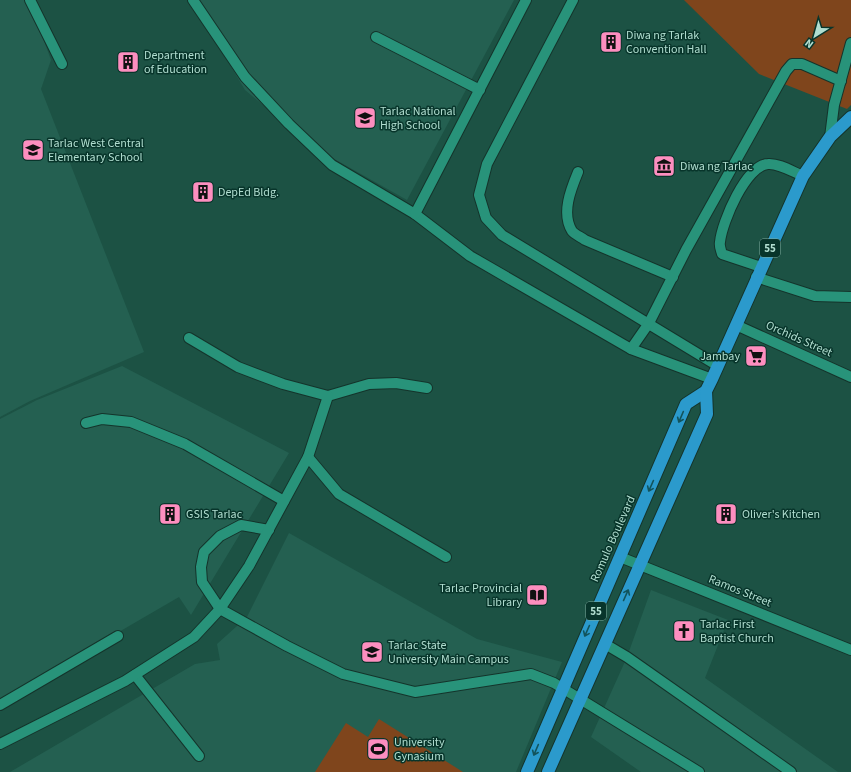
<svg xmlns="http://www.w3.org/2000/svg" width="851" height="772" font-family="'Source Sans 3',sans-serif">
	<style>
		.built { fill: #246051 }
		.green { fill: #7f451c }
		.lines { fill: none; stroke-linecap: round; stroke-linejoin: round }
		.minor-casing { stroke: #14342b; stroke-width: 12 }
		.highway-casing { stroke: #14342b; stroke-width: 14 }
		.minor { stroke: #28937a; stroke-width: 10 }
		.highway { stroke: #2b9acc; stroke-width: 12 }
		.oneway { stroke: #12535b }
		.labels { text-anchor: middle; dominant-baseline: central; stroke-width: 3; stroke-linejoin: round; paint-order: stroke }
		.shield { fill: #08352b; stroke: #7eab9e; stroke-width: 1 }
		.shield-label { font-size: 11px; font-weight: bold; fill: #b1ded0 }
		.poi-label { font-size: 12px; fill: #b1ded0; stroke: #08352b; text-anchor: start }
		.street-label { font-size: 12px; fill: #b1ded0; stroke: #08352b }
	</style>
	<rect width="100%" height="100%" fill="#1c5244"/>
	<!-- built -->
	<g class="built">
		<path d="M0,0H29L51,60L41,89L144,352L30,401L0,417Z"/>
		<path d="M191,0H514L407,200L313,147L245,90Z"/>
		<path d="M122,366L289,453L191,615L179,597L0,701V419L37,400Z"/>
		<path d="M289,533L477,639L562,662L516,772H10L195,664L220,660L217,644L247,617Z"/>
		<path d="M651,590L728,620L705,678L838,772H641L591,737L627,657Z"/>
	</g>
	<!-- green -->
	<g class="green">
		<path d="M684,0H851V105L847,109L759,74Z"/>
		<path d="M379,719L463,772H315L346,723L368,737Z"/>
	</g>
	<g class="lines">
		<!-- minor casing -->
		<g class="minor-casing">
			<g id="minor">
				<path d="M30,0L62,64"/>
				<path d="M193,0L245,77L289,124L332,165L415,214L470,256L631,349L712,379"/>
				<path d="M573,0L487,164L479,195L486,218L502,235L718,366"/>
				<path d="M376,37L480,90"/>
				<path d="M830,137L834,105L851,43"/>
				<path d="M578,172C571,189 561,213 572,231C574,234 581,237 585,240L673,277"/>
				<path d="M415,214L526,0"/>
				<path d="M761,267L722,254C721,250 719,246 720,242C722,222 746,165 768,164C779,163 793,172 803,176"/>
				<path d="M756,277L815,296L851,297"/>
				<path d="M736,325L851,377"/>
				<path d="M631,349L649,323L686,250L786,71L792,64H802L841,81"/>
				<path d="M328,396L369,384L396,383L427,388"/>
				<path d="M86,423L102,419L131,422L185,444L284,501"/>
				<path d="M308,457L339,494L446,557"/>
				<path d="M269,530L241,525L220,536L204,552L201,567L202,582L220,609L287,646L343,674L415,692L531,674L554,683L699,772"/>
				<path d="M620,557L851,650"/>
				<path d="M605,644L627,657L791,772"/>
				<path d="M135,675L199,756"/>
				<path d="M0,705L118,636"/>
				<path d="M0,744L125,681L194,637L220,609L249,566L308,457L328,396L283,384L238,367L189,338"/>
			</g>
		</g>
		<!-- highway casing -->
		<g class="highway-casing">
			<g id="highway">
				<path d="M527,772L686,404L706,391L712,379L803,176L830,137L851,117"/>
				<path d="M548,772L707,414L706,391"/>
			</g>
		</g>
		<!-- minor -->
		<use href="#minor" class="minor"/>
		<!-- highway -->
		<use href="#highway" class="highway"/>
	</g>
	<!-- one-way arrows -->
	<defs><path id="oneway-shaft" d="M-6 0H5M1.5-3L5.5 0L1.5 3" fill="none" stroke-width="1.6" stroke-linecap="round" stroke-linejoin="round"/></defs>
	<g class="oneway">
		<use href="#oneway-shaft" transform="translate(681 417) rotate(113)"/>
		<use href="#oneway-shaft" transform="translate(651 486) rotate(114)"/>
		<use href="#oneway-shaft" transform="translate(626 595) rotate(-66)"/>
		<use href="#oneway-shaft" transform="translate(587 631) rotate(114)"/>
		<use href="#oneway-shaft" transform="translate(536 750) rotate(113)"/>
	</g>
	<!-- icons -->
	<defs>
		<g id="building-square" transform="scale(1.15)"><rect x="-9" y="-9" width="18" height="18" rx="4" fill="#fd8ebf" stroke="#08352b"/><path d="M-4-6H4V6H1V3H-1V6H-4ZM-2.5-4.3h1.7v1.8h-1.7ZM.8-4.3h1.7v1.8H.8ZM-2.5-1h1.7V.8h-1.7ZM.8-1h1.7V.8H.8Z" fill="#111"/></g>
		<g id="school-square" transform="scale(1.15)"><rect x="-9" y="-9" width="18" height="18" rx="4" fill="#fd8ebf" stroke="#08352b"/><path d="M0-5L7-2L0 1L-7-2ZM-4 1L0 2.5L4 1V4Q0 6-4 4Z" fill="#111"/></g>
		<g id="museum-square" transform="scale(1.15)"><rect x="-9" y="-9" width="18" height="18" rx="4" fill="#fd8ebf" stroke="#08352b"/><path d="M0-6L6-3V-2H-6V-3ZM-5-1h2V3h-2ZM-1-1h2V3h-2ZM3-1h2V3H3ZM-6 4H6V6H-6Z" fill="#111"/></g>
		<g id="supermarket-square" transform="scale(1.15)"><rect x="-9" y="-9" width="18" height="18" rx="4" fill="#fd8ebf" stroke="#08352b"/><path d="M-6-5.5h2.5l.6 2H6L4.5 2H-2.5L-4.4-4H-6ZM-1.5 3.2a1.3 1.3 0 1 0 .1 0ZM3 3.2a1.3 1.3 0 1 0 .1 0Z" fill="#111"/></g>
		<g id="library-square" transform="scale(1.15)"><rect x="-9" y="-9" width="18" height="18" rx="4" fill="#fd8ebf" stroke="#08352b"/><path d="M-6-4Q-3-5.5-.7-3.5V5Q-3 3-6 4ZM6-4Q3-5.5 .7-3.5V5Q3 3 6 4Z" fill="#111"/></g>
		<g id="church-square" transform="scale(1.15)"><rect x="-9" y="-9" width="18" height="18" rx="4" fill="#fd8ebf" stroke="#08352b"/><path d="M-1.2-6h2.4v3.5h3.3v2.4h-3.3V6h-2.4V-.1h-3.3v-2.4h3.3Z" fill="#111"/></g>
		<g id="university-square" transform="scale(1.15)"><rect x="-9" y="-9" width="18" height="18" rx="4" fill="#fd8ebf" stroke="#08352b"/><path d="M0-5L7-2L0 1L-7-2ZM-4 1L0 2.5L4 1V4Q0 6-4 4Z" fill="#111"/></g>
		<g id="stadium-square" transform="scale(1.15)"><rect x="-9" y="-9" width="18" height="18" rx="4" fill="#fd8ebf" stroke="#08352b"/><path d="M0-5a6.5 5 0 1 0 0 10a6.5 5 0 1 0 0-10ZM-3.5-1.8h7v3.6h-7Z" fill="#111"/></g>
	</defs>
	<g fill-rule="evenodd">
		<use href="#building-square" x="611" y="42"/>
		<use href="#building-square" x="128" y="62"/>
		<use href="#school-square" x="365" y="118"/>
		<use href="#school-square" x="33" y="150"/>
		<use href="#museum-square" x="664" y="166"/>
		<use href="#building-square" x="203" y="192"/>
		<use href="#supermarket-square" x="756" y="356"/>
		<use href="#building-square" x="170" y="514"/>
		<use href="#building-square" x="726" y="514"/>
		<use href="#library-square" x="537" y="595"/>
		<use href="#church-square" x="684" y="631"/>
		<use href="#university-square" x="372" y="652"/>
		<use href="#stadium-square" x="378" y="749"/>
	</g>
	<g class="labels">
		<!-- shield labels -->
		<g class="shield">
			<rect x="760" y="239" width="20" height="18" rx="3"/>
			<rect x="586" y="602" width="20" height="18" rx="3"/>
		</g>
		<g class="shield-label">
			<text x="770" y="248">55</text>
			<text x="596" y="611">55</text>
		</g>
		<!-- poi labels -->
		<g class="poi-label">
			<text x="626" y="35">Diwa ng Tarlak<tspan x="626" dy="14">Convention Hall</tspan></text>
			<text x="144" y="55">Department<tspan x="144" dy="14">of Education</tspan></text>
			<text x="380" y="111">Tarlac National<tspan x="380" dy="14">High School</tspan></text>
			<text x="48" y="143">Tarlac West Central<tspan x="48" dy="14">Elementary School</tspan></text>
			<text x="680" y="166">Diwa ng Tarlac</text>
			<text x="218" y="192">DepEd Bldg.</text>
			<text x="740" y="356" text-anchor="end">Jambay</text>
			<text x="186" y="514">GSIS Tarlac</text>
			<text x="742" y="514">Oliver's Kitchen</text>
			<text x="522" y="588" text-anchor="end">Tarlac Provincial<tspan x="522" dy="14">Library</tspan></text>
			<text x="700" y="624">Tarlac First<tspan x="700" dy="14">Baptist Church</tspan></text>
			<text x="388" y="645">Tarlac State<tspan x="388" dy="14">University Main Campus</tspan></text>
			<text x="394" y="742">University<tspan x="394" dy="14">Gynasium</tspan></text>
		</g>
		<!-- street labels -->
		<g class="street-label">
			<text transform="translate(799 339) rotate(24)">Orchids Street</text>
			<text transform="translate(613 539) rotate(-66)">Romulo Boulevard</text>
			<text transform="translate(740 591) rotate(22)">Ramos Street</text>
		</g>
	</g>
	<!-- north arrow -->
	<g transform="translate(815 36) rotate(217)" stroke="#08352b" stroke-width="3" paint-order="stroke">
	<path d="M0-3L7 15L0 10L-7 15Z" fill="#b1ded0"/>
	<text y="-6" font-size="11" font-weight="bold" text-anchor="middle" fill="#b1ded0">N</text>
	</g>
</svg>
